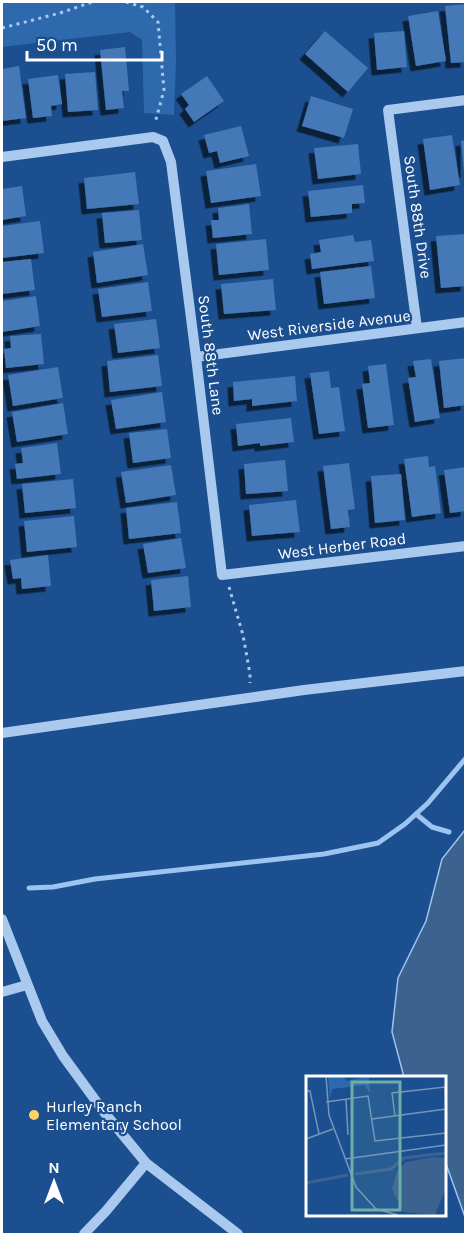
<svg xmlns="http://www.w3.org/2000/svg" width="467" height="1236" font-family="Karla,sans-serif">
	<style>
		.green { fill: #2e69ad }
		.water { fill: #3c6290; stroke: #9cc4f0; stroke-width: 1.5 }
		.lines { fill: none; stroke-linecap: round; stroke-linejoin: round }
		.stream { stroke: #9cc4f0; stroke-width: 5 }
		.building { fill: #4478b7; filter: url(#shadow) }
		.path { stroke: #a9c9ee; stroke-width: 3; stroke-dasharray: 3 4.5; stroke-linecap: butt }
		.minor { stroke: #a9c9ee; stroke-width: 10 }
		.poi-dot { fill: #ffd166; stroke: #1b4f8f; stroke-width: 2 }
		.labels { text-anchor: middle; dominant-baseline: central; stroke-width: 4.5; stroke-linejoin: round; paint-order: stroke }
		.street-label { font-size: 16px; fill: #fff; stroke: #1b4f8f }
		.poi-label { font-size: 16px; fill: #fff; stroke: #1b4f8f; text-anchor: start }
		.inset-river { fill: none; stroke: #3c6290; stroke-width: 3 }
		.inset-road { fill: none; stroke: #7695bc; stroke-width: 1.5 }
		.view { fill: #6fada8; fill-opacity: 0.15; stroke: #6fada8; stroke-width: 3 }
		.inset-edge { fill: none; stroke: #fff; stroke-width: 3 }
	</style>
	<defs>
		<filter id="shadow"><feDropShadow dx="-5.5" dy="5.5" stdDeviation="0" flood-color="#0009"/></filter>
	</defs>
	<rect width="100%" height="100%" fill="#1b4f8f"/>
	<!-- green -->
	<path class="green" d="M2,2H175L176,62L174,115L144,113L142,40L130,32L2,47Z"/>
	<!-- water -->
	<path class="water" d="M465,830V1217L445,1161L444,1077H404L392,1032L398,978L426,921L442,859Z"/>
	<g class="lines">
		<!-- stream -->
		<g class="stream">
			<path d="M416,814L432,827L449,832"/>
			<path d="M29,888L53,887L95,879L324,854L378,843L405,824L428,803L466,758"/>
		</g>
	</g>
	<!-- building -->
	<g class="building">
		<path d="M466,4V62L451,63L445,6Z"/>
		<path d="M438,11L446,61L416,66L408,16Z"/>
		<path d="M325,31L368,68L348,92L305,54Z"/>
		<path d="M404,31L407,67L377,70L374,33Z"/>
		<path d="M125,47L129,91H122L124,108L106,110L100,50Z"/>
		<path d="M19,66L26,118L2,121V69Z"/>
		<path d="M95,72L98,110L68,112L65,74Z"/>
		<path d="M58,75L62,104L51,106L52,116L33,118L28,79Z"/>
		<path d="M207,76L224,101L194,122L185,109L189,105L181,94Z"/>
		<path d="M311,96L353,109L344,138L302,126Z"/>
		<path d="M241,126L249,156L220,163L217,151L209,153L204,135Z"/>
		<path d="M452,135L460,185L430,190L423,139Z"/>
		<path d="M466,140V172H464L461,141Z"/>
		<path d="M358,144L361,174L318,179L314,148Z"/>
		<path d="M256,164L261,196L211,203L206,171Z"/>
		<path d="M135,172L139,204L87,209L84,178Z"/>
		<path d="M363,185L365,203L352,204V213L311,217L308,191Z"/>
		<path d="M22,186L26,216L2,220V189Z"/>
		<path d="M249,204L252,234L213,238L211,220H219L218,208Z"/>
		<path d="M139,210L142,240L105,243L102,213Z"/>
		<path d="M40,221L44,253L2,258V226Z"/>
		<path d="M466,234V286L441,288L436,236Z"/>
		<path d="M353,235L355,242L371,240L374,261L312,269L310,254L321,252L319,240Z"/>
		<path d="M266,239L269,270L219,275L216,244Z"/>
		<path d="M143,244L148,275L97,283L93,252Z"/>
		<path d="M31,259L35,290L2,294V262Z"/>
		<path d="M371,266L375,298L324,304L320,272Z"/>
		<path d="M273,279L276,310L224,314L221,284Z"/>
		<path d="M148,282L152,311L102,317L98,289Z"/>
		<path d="M36,296L40,326L2,332V301Z"/>
		<path d="M156,319L160,348L118,353L114,324Z"/>
		<path d="M41,334L44,364L6,368L4,349L11,348L10,336Z"/>
		<path d="M158,355L162,386L110,392L107,361Z"/>
		<path d="M466,358V405L444,408L439,361Z"/>
		<path d="M431,359L440,418L415,422L408,378L416,377L413,361Z"/>
		<path d="M386,364L394,425L368,428L362,384L370,383L368,366Z"/>
		<path d="M58,367L63,398L13,406L8,375Z"/>
		<path d="M329,371L331,388L339,387L345,431L319,434L310,373Z"/>
		<path d="M295,376L297,401L252,406V399L234,401L233,382Z"/>
		<path d="M162,392L166,422L116,429L111,400Z"/>
		<path d="M63,403L68,434L17,442L12,412Z"/>
		<path d="M291,418L294,442L260,446V443L238,446L236,424Z"/>
		<path d="M167,429L171,458L133,463L129,433Z"/>
		<path d="M57,443L61,474L17,479L15,464L23,463L21,448Z"/>
		<path d="M428,456L429,467L435,466L441,513L412,517L404,459Z"/>
		<path d="M285,460L288,491L246,494L244,464Z"/>
		<path d="M349,463L355,509L348,510L350,527L331,529L323,466Z"/>
		<path d="M171,465L176,495L126,503L121,472Z"/>
		<path d="M466,467V511L450,513L444,470Z"/>
		<path d="M401,474L405,520L375,523L371,476Z"/>
		<path d="M73,479L76,508L25,513L22,484Z"/>
		<path d="M296,500L300,532L252,536L249,505Z"/>
		<path d="M177,502L181,533L129,539L126,508Z"/>
		<path d="M74,516L77,547L27,552L24,521Z"/>
		<path d="M181,538L186,568L148,573L143,544Z"/>
		<path d="M48,555L51,586L22,589L21,578L13,579L10,560Z"/>
		<path d="M188,576L191,607L154,611L151,580Z"/>
	</g>
	<g class="lines">
		<!-- path -->
		<g class="path">
			<path d="M126,2L143,7L158,22L164,90L155,123"/>
			<path d="M2,28L60,13L92,2"/>
			<path d="M229,587L243,635L250,674V683"/>
		</g>
		<!-- minor -->
		<g class="minor">
			<path d="M2,157L153,137L163,141L171,162L196,357L222,575L466,546"/>
			<path d="M417,328L388,110L466,100"/>
			<path d="M196,357L466,322"/>
			<path d="M2,733L304,690L466,671"/>
			<path d="M2,919L42,1021L63,1056L104,1112L146,1163L238,1234"/>
			<path d="M2,992L27,985"/>
			<path d="M84,1234L106,1211L146,1163"/>
		</g>
	</g>
	<!-- markers -->
	<circle class="poi-dot" cx="34" cy="1115" r="6"/>
	<g class="labels">
		<!-- street labels -->
		<g class="street-label">
			<text transform="translate(418 217) rotate(82)">South 88th Drive</text>
			<text transform="translate(329 325) rotate(-7)">West Riverside Avenue</text>
			<text transform="translate(211 355) rotate(83)">South 88th Lane</text>
			<text transform="translate(342 546) rotate(-7)">West Herber Road</text>
		</g>
		<!-- poi labels -->
		<g class="poi-label">
			<text x="46" y="1106">Hurley Ranch<tspan x="46" dy="18">Elementary School</tspan></text>
		</g>
	</g>
	<!-- overview -->
	<g transform="translate(306 1076)">
		<rect width="140" height="140" fill="#1b4f8f"/>
		<path d="M22,0H37L41,5L63,0L64,18L59,9L26,13L24,23Z" fill="#2e69ad"/>
		<path d="M128,81L140,82L139,114L129,139L97,136L86,113L91,95L100,86Z" fill="#3c6290"/>
		<path class="inset-river" d="M49,98L85,93L98,82L140,77M0,107L42,99"/>
		<path class="inset-road" d="M20,0L23,39L50,111L70,133L92,139M0,15H4L13,58M40,23L42,59M20,26L62,20L69,65L140,57M89,40L86,17L139,11L140,31M66,43L140,33M0,63L27,53M39,83L140,69"/>
		<path class="view" d="M46,6H94V134H46Z"/>
		<rect width="140" height="140" class="inset-edge"/>
	</g>
	<!-- border -->
	<rect width="467" height="1236" fill="none" stroke="#ffffff" stroke-width="6"/>
	<!-- north arrow -->
	<g transform="translate(54 1182)" stroke="#1b4f8f" stroke-width="4.5" paint-order="stroke">
	<path d="M0-4.5L10 22L0 15L-10 22Z" fill="#ffffff"/>
	<text y="-9" font-size="16" font-weight="bold" text-anchor="middle" fill="#ffffff">N</text>
	</g>
	<!-- scale -->
	<path d="M27 51v9h135v-9" fill="none" stroke="#ffffff" stroke-width="3"/>
	<text x="36" y="51" font-size="18" fill="#ffffff" stroke="#1b4f8f" stroke-width="4.5" paint-order="stroke">50 m</text>
</svg>
